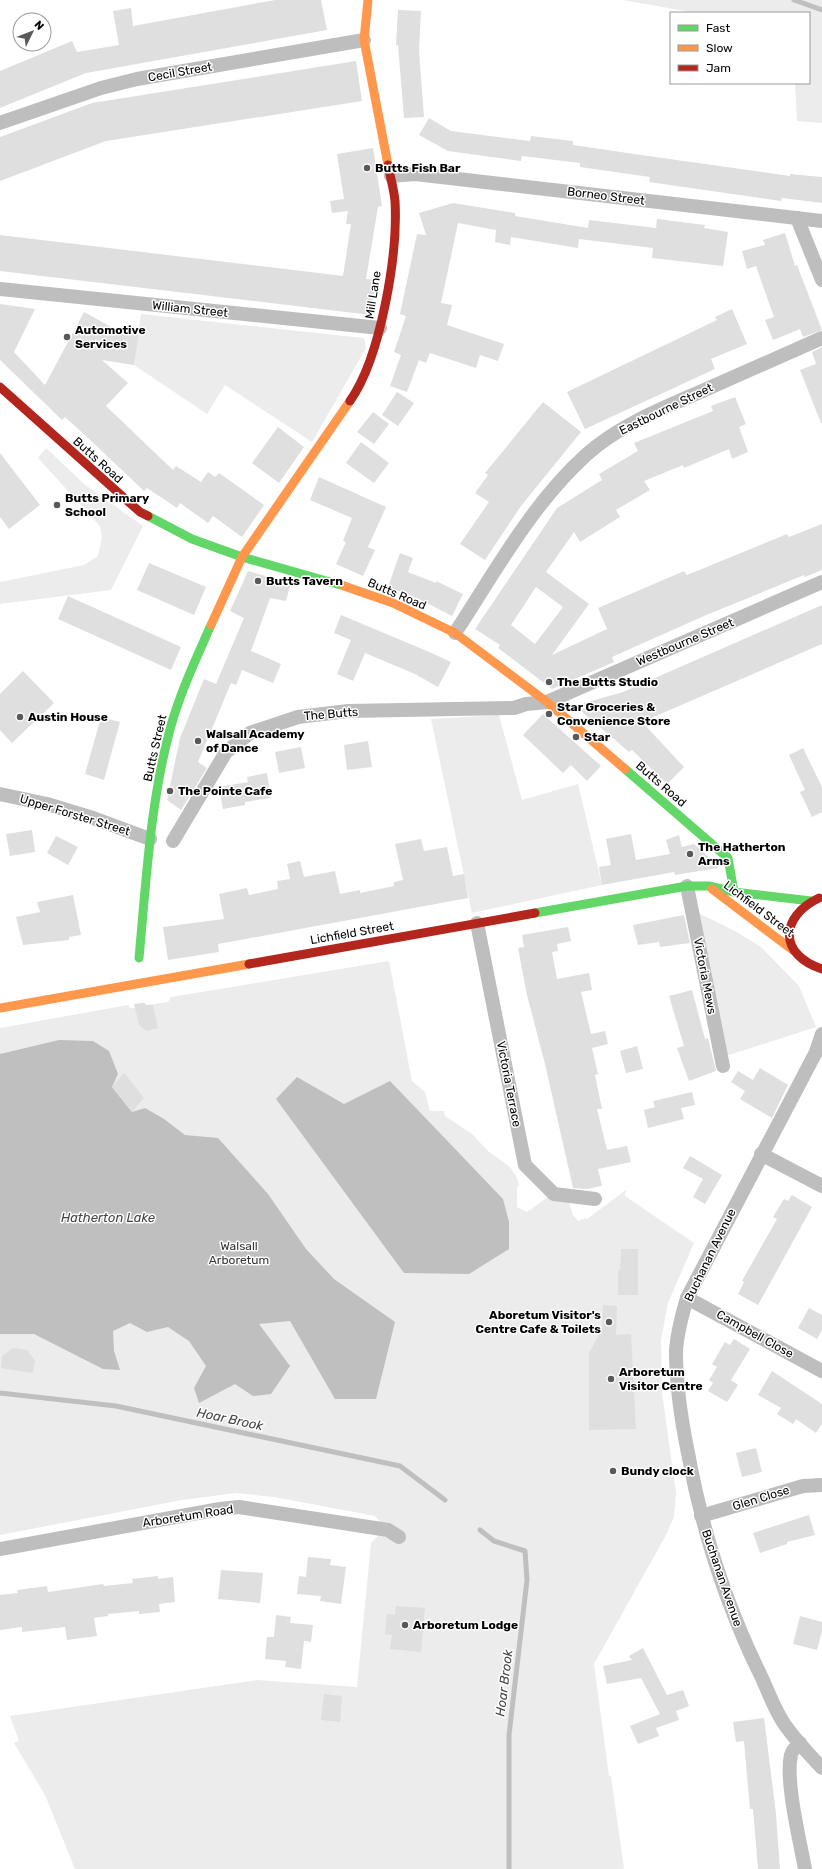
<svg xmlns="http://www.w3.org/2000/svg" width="822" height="1869" font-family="Rubik,sans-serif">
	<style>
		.green { fill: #ececec }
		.water { fill: #bfbfbf }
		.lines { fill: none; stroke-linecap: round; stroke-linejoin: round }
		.stream { stroke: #bfbfbf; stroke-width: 5 }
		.building { fill: #dfdfdf; fill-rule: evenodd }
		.street { stroke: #bebebe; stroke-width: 14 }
		.fast { stroke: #63d668; stroke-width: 9 }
		.slow { stroke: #ff974d; stroke-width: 9 }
		.jam { stroke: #b3261e; stroke-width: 9 }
		.poi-dot { fill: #595959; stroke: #fff; stroke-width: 1.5 }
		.labels { text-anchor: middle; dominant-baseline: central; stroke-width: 3; stroke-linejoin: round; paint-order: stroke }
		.street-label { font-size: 12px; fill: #000; stroke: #fff }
		.poi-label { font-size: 12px; font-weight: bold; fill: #000; stroke: #fff; text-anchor: start }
		.park-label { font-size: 12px; fill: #333; stroke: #fff }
		.water-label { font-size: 13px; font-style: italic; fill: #444; stroke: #fff }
	</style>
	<rect width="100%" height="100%" fill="#fff"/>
	<!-- green -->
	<g class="green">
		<path d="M623,0H822V123L797,121L795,83H809V13H696Z"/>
		<path d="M141,314L364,338L366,348L312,442L225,385L207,414L134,365Z"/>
		<path d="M46,448L84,484L143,526L111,590L0,604V582L84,565L98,556L102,537L100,526L38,458Z"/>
		<path d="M499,715L522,800L578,784L602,885L472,913L431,719Z"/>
		<path d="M692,910L735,931L761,947L799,986L816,1027L726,1056Z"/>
		<path d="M389,961L412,1081L425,1092L430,1111H444L445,1116L472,1134L488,1151L510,1167L516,1176L519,1185L517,1188V1207L527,1212L548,1197L569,1202L573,1215L578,1221L585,1218L587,1219L626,1190L625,1196L694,1243L668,1303L661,1340L662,1393L676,1493L674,1517L666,1535L594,1664L609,1776H611L624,1869H75L45,1795L14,1743L19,1741L10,1716L257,1680L357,1687L371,1543L379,1535L381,1523L375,1516L274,1497L236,1493L182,1500L0,1535V1028L128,1005L130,1008H135L137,1004L144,1003L147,1005L168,1002L171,997Z"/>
	</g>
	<!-- water -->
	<g class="water">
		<path d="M59,1040L93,1041L109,1051L118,1074L112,1087L132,1112L145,1108L164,1119L185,1135L218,1138L268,1194L306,1249L334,1279L395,1322L376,1399H335L290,1321L259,1324L290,1366L271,1394L253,1396L235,1384L199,1403L194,1388L206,1366L189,1341L168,1327L147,1332L130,1323L113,1331L114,1351L120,1370L103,1369L34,1334H0V1054Z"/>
		<path d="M297,1077L344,1104L390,1081L503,1199L509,1222V1249L469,1274L404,1273L276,1099Z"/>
	</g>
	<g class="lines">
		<!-- stream -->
		<g class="stream">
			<path d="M794,0L822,10"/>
			<path d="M0,1393L116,1406L400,1466L445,1500"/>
			<path d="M480,1530L494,1541L525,1551L527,1580L509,1735V1869"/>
		</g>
	</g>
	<!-- building -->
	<g class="building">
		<path d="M275,0H321L327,30L86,73L0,108V71L72,41L77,52L119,45L113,11L131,8L133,26Z"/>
		<path d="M398,10L421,11L419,51L424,117L404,118L398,45H396Z"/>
		<path d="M356,61L362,101L106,141L0,181V137L92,103Z"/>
		<path d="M429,118L451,131L530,141L531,136L573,141V145L655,157L790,176V174L822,177V203L782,198L781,201L649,182L650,177L580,167V163L522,156L521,161L448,151L419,135Z"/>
		<path d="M373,148L382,206L378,207L366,279L376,280L371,315L0,271V235L343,276L351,224H346L348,211L332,213L330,201L344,199L337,154Z"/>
		<path d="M453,203L515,213V216L588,228L589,220L656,228L657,219L705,225L704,228L728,232L723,266L652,258L653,248L579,239L578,248L511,237L510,245L495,242L496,230L458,223L441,303L452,305L447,325L504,344L498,361L480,355L476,368L430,353L426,363L419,360L407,392L390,386L401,355L394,352L406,316L400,314L417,234L426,235L419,213Z"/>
		<path d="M785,233L795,266L797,265L822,330L803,337L800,329L773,340L765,320L774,317L769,303L756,266L747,269L742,251L765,245L763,240Z"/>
		<path d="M0,304L35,309L14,352L45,385L84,312L113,328L139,332L134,365L102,360L128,383L106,406L173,470L176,466L201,482L208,472L215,477L219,473L264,505L242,537L213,516L208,523L180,503L177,508L147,488L144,491L87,437L65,417L62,420L0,360Z"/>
		<path d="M732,309L747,344L711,359L715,369L585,429L567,392L717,320L715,317Z"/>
		<path d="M822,347V423H821L800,370L816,364L812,352Z"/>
		<path d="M397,392L414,403L398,426L382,415Z"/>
		<path d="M735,397L746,424L739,427L748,452L732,459L729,449L684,468L683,465L644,481L650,490L616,510L620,517L580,542L574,532L546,572L589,604L552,655L607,629L598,608L684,571L687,575L787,534L789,537L822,524V570L805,577L804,575L704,616L612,657L614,662L552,689L498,648L500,645L475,629L557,508L602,480L599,474L638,451L634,443L713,411L711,406ZM536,587L563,607L535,644L511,625Z"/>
		<path d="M543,402L581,432L521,506L485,560L460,544L489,502L475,493L488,475L485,473Z"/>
		<path d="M373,412L389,424L374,444L357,432Z"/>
		<path d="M278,427L304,447L279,483L252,463Z"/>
		<path d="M361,442L389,463L374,483L346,463Z"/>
		<path d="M0,453L40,505L9,529L0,517Z"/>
		<path d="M319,477L386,507L368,547L375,550L363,576L336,564L346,542L343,541L352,518L310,500Z"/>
		<path d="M400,553L413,558L408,572L436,583V581L463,594L452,616L419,599L388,587Z"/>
		<path d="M149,563L206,587L194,615L137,590Z"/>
		<path d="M248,571L291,583L286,601L270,598L251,651L281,664L273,683L242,670L236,685L231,683L198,762L207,768L181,810L167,800L180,738L204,679L216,684L244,618L230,611Z"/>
		<path d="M68,596L181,647L171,670L58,619Z"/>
		<path d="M822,605V644L642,722L684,767L667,784L632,750L629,752L582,712L584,703L623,692Z"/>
		<path d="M341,615L427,651L451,662L438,687L415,674L365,653L353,681L337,674L351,640L334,633Z"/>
		<path d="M23,671L54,703L12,743L0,730V694Z"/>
		<path d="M543,714L601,766L587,781L571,765L563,773L523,735Z"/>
		<path d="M101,717L120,722L104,780L85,774Z"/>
		<path d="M368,741L372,767L347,770L344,745Z"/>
		<path d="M301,747L305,768L279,773L275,752Z"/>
		<path d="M803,748L822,787V812L812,817L800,792L805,790L789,755Z"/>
		<path d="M267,773L271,798L245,802V805L223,809L219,787L248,782L247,777Z"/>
		<path d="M32,830L35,852L10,856L6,834Z"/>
		<path d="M631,834L636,860L670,854L666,840L679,835L682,847L694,844L717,864L718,868L675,875L674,872L602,885L599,867L611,865L606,839Z"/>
		<path d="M56,836L78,847L68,865L47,853Z"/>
		<path d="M421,839L424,851L447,847L453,876L464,874L468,898L218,944L219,952L168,960L163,927L224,919L219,894L247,888L249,895L278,889L277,881L290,879L287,864L300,861L304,877L335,871L340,894L360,890V893L394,886V882L403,880L395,844Z"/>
		<path d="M73,895L81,935L69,937V940L23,945L16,917L40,912L37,902Z"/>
		<path d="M684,915L690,943L660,947L659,942L638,945L633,925Z"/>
		<path d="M568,927L571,941L557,944L558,951L552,952L557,979L589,973L592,990L581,992L591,1034L605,1031L608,1044L592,1048L598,1074L595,1075L602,1109H597L607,1150L627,1146L631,1162L598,1169L602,1186L586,1189L573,1188L545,1064L527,995L518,948L524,947L522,935Z"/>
		<path d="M692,990L705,1039L708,1038L716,1071L689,1081L677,1048L684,1046L669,996Z"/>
		<path d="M144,1003L147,1005H153L158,1028L146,1031L139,1025L134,1004Z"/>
		<path d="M637,1046L643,1069L626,1073L620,1051Z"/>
		<path d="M760,1068L788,1085L772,1118L740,1099L745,1091L731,1082L738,1071L753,1080Z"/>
		<path d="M124,1073L144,1098L132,1112L112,1087Z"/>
		<path d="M692,1092L695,1105L681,1108L684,1119L648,1128L644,1110L655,1107L653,1101Z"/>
		<path d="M690,1156L722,1175L705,1204L693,1197L703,1179L683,1168Z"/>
		<path d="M792,1195L812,1207L758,1305L738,1294L744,1282L742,1281L777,1219L773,1217L784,1199L788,1201Z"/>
		<path d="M621,1249H638V1295H618V1271L620,1270Z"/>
		<path d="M603,1305L617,1306L616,1335L631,1334L636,1429L589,1430V1353L602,1329Z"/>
		<path d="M809,1308L822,1315V1330L817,1339L798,1328Z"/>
		<path d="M734,1339L750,1349L731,1380L738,1385L727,1402L708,1391L713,1383L709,1380L717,1367L712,1364L725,1342L730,1345Z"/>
		<path d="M13,1348L27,1350L35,1361L33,1373L1,1368L2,1356Z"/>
		<path d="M772,1371L822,1404V1424L816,1433L796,1419L793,1424L777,1414L781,1408L758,1395Z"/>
		<path d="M756,1448L762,1472L742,1477L736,1453Z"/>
		<path d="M809,1515L815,1535L787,1542V1544L760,1553L753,1533Z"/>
		<path d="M308,1557L331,1559L330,1565L346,1567L341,1604L320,1601L321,1596L297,1594L299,1576L306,1577Z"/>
		<path d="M221,1570L263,1573L260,1603L218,1599Z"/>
		<path d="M158,1576V1579L173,1577L175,1602L159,1604L160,1612L139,1614V1611L108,1614V1616L94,1618L97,1636L67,1640L65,1627L22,1632V1627L0,1630V1595L18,1593L17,1590L47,1586L48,1592L103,1584L104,1586L133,1583L132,1579Z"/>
		<path d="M396,1606L425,1608L421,1652L390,1649L392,1635L385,1634L387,1614L395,1615Z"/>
		<path d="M276,1615L291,1617L290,1623L313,1625L311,1642L304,1641L301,1669L285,1667L286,1661L265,1659L267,1637H274Z"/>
		<path d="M800,1616L822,1622V1631L817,1650L793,1644Z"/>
		<path d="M643,1648L667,1695L683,1690L689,1706L676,1711L679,1720L656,1728L659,1736L638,1744L630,1726L660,1714L641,1678L607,1684L603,1666L632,1660L629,1656Z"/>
		<path d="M324,1694L342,1696L340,1722L321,1720Z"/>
		<path d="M764,1718L776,1814L780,1869H758L753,1809H750L744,1741L736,1742L733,1722Z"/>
	</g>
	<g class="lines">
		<!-- street -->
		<g class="street">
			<path d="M0,123L101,88L137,79L364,40"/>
			<path d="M391,176L415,174L822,221"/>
			<path d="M797,218L822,280"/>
			<path d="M0,289L380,328"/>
			<path d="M455,633C495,572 531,505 586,455C618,426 661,409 700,392C740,374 781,356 822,338"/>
			<path d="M0,794L47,804L93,818L150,839"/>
			<path d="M173,841L226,752L250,733L298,717L348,711L514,708L526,704L547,702L822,582"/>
			<path d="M687,886L723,1066"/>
			<path d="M477,923L525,1165L554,1194L595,1199"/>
			<path d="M822,1034L816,1052L687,1298C682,1315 677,1333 676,1351C676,1385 681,1419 688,1453C702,1530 726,1605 761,1676C768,1691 774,1708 783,1722C794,1739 809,1754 822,1768"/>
			<path d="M761,1154L822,1186"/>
			<path d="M687,1298L822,1371"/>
			<path d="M701,1516L803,1486L822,1485"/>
			<path d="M0,1549L220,1509L239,1507L388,1530L399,1537"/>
			<path d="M800,1743C796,1747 792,1750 791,1755C785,1781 800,1841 805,1869"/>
		</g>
		<!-- fast -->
		<g class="fast">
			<path d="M148,516L192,539L242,557L344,586"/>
			<path d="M625,769L728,858L734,892"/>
			<path d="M535,913L687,886H709L734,892L811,901"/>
			<path d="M139,958C146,883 150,806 169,733C179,695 195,661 211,625"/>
		</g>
		<!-- slow -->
		<g class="slow">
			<path d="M368,0L364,40L388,165"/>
			<path d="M344,586L393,603L455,633L547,702L625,769"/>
			<path d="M211,625L242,557L350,401"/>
			<path d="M712,889L794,951"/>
			<path d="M0,1008L249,964"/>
		</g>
		<!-- jam -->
		<g class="jam">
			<path d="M0,387L140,512L148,516"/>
			<path d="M350,401C381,357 398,254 395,201C394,189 390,176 388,165"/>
			<path d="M819,898C779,917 779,955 822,969"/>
			<path d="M249,964L535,913"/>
		</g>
	</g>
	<!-- markers -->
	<g class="poi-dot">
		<circle cx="367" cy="168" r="4"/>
		<circle cx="67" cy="337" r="4"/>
		<circle cx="57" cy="505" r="4"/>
		<circle cx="258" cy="581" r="4"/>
		<circle cx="549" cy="682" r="4"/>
		<circle cx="549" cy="714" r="4"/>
		<circle cx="20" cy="717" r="4"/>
		<circle cx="576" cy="737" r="4"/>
		<circle cx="198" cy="741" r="4"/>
		<circle cx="170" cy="791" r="4"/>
		<circle cx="690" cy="854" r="4"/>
		<circle cx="609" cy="1322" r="4"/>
		<circle cx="611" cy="1379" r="4"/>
		<circle cx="613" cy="1471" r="4"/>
		<circle cx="405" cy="1625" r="4"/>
	</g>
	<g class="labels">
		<!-- street labels -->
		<g class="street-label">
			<text transform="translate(180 72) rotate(-10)">Cecil Street</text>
			<text transform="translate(606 196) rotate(7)">Borneo Street</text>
			<text transform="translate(373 295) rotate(-81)">Mill Lane</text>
			<text transform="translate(190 309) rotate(6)">William Street</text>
			<text transform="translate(666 409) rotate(-26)">Eastbourne Street</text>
			<text transform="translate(98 460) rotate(42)">Butts Road</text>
			<text transform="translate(397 594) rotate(23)">Butts Road</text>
			<text transform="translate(685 642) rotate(-23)">Westbourne Street</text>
			<text transform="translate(331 714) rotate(-5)">The Butts</text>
			<text transform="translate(155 748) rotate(-77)">Butts Street</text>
			<text transform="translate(661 784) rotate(41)">Butts Road</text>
			<text transform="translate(75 815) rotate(17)">Upper Forster Street</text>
			<text transform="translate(759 909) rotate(37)">Lichfield Street</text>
			<text transform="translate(352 933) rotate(-10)">Lichfield Street</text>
			<text transform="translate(705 976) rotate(79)">Victoria Mews</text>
			<text transform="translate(509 1084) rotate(79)">Victoria Terrace</text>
			<text transform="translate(710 1255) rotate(-64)">Buchanan Avenue</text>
			<text transform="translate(755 1334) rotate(29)">Campbell Close</text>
			<text transform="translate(761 1498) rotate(-17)">Glen Close</text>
			<text transform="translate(188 1516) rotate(-9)">Arboretum Road</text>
			<text transform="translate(722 1578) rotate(71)">Buchanan Avenue</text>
		</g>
		<!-- poi labels -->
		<g class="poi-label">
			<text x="375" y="168">Butts Fish Bar</text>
			<text x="75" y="330">Automotive<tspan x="75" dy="14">Services</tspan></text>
			<text x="65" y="498">Butts Primary<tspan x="65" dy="14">School</tspan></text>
			<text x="266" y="581">Butts Tavern</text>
			<text x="557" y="682">The Butts Studio</text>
			<text x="557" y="707">Star Groceries &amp;<tspan x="557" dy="14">Convenience Store</tspan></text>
			<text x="28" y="717">Austin House</text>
			<text x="206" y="734">Walsall Academy<tspan x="206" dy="14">of Dance</tspan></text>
			<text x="584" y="737">Star</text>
			<text x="178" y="791">The Pointe Cafe</text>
			<text x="698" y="847">The Hatherton<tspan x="698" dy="14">Arms</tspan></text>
			<text x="601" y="1315" text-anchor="end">Aboretum Visitor's<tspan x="601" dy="14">Centre Cafe &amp; Toilets</tspan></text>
			<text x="619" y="1372">Arboretum<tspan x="619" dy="14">Visitor Centre</tspan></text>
			<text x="621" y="1471">Bundy clock</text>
			<text x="413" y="1625">Arboretum Lodge</text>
		</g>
		<!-- park labels -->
		<g class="park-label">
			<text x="239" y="1246">Walsall<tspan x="239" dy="14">Arboretum</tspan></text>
		</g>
		<!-- water labels -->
		<g class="water-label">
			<text x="108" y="1217">Hatherton Lake</text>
			<text transform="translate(230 1419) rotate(12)">Hoar Brook</text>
			<text transform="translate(504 1683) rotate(-83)">Hoar Brook</text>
		</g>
	</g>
	<!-- legend -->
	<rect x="670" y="12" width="140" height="72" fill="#ffffff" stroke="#999999"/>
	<rect x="678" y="25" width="20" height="6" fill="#63d668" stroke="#999999"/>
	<text x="706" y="32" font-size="12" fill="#000000">Fast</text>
	<rect x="678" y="45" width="20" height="6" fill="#ff974d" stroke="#999999"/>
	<text x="706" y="52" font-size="12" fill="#000000">Slow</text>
	<rect x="678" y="65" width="20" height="6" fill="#b3261e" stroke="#999999"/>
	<text x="706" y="72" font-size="12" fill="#000000">Jam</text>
	<!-- north arrow -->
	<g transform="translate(32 32) rotate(47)"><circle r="19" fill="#ffffff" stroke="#999999"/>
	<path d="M0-3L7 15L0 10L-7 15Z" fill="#595959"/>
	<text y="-6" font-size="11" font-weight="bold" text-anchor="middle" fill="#000000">N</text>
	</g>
</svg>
